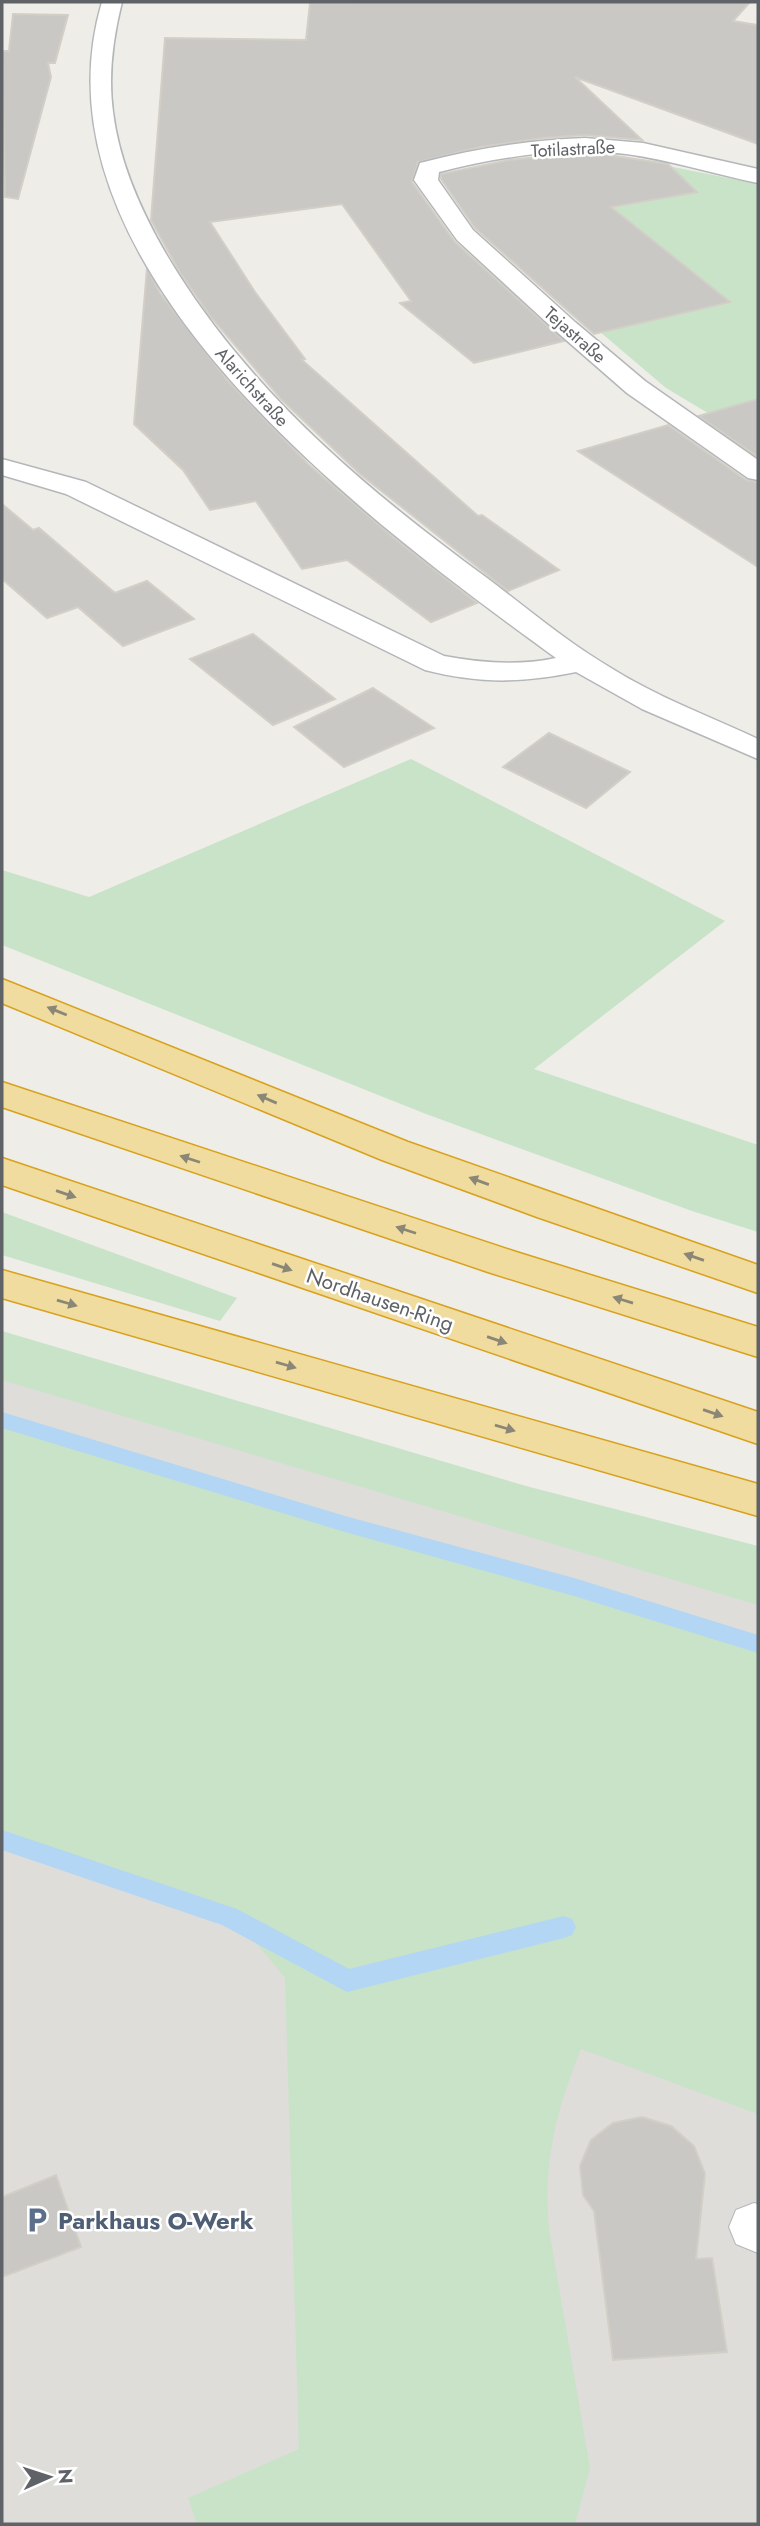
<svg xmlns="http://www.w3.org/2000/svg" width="760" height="2526" font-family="Jost,sans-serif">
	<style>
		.industrial { fill: #deddd9 }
		.green { fill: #c8e3c8 }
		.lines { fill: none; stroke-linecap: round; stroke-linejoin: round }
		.stream { fill: #b2d6f4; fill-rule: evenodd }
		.building { fill: #cac8c4; stroke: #d3cfc7; stroke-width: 2 }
		.lane-casing { stroke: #b4b7ba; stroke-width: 2 }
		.street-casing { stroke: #b4b7ba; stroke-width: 3 }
		.highway-casing { stroke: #d8a11e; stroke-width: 3 }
		.lane { fill: #fff; fill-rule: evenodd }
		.street { fill: #fff; fill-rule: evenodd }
		.highway { fill: #f0dc9e; fill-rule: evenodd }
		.oneway { fill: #8a8777 }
		.labels { text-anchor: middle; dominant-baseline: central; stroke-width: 5; stroke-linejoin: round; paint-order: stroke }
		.far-street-label { font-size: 18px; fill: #5f6266; stroke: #fff }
		.street-label { font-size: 21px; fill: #5f6266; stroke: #fff }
		.near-service-label { font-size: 24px; font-weight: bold; fill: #4e5e75; stroke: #fff; text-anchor: start }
	</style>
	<rect width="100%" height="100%" fill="#efede8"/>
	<!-- industrial -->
	<path class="industrial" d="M2,1372L758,1589V2524H2Z"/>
	<!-- green -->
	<g class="green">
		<path d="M623,157L758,184V443L666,388L525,268L454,182Z"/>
		<path d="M411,759L725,921L534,1069L758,1145V1232L692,1211L426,1114L2,945V870L89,897Z"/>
		<path d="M2,1212L237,1298L220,1321L2,1255Z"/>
		<path d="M2,1331L526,1486L758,1546V1605L2,1380Z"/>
		<path d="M2,1424L400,1539L758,1649V2114L581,2049C556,2112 543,2160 549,2229L590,2468L575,2524H197L188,2498L299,2449L285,1978L237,1919L2,1845Z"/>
	</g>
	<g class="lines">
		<!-- stream -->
		<g class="stream">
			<path d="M2,1412L345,1516L574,1578L758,1635V1653L574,1596L345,1532L2,1428Z"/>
			<path d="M2,1830L237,1909L349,1969L564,1916L572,1919L576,1927L572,1935L564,1938L347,1992L222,1925L2,1850Z"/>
		</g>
	</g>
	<!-- building -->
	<g class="building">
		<path d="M750,2L733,21L758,25V144L575,77L642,140L585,135L543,138L480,147L418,162L412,182L455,242L564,341L474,363L400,303L411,301L342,204L210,222L255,292L305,359L302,360L478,516L482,515L559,570L508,591L360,474L281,399L210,316L179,271L151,220L165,38L306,40L310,3Z"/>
		<path d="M13,14L68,15L55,63H48L51,77L18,199L5,197L2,51H9Z"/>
		<path d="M602,154L668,164L697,192L611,207L730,302L594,334L475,228L441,179V174L509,160L556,155Z"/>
		<path d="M147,268L160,293L228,381L308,464L394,538L477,603L431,622L347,560L302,569L256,501L210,510L183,470L134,424Z"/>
		<path d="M758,399V457L699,416Z"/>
		<path d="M668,425L746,480L758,482V567L578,451Z"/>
		<path d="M2,504L33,530L39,528L115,593L147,581L194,619L123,646L78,607L47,618L2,579Z"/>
		<path d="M253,634L335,699L273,725L190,659Z"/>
		<path d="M373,688L434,728L344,767L294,727Z"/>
		<path d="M549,733L630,772L586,808L503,767Z"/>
		<path d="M642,2117L671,2126L694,2146L705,2174L696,2259L712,2258L727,2352L613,2360L594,2211L583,2195L580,2166L591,2140L613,2123Z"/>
		<path d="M56,2175L81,2247L2,2277V2197Z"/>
	</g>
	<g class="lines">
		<!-- lane casing -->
		<g class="lane-casing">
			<path id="lane" d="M754,2203L758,2204V2253L736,2244L729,2227L736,2210Z"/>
		</g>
		<!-- street casing -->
		<g class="street-casing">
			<g id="street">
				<path d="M102,2H122C113,38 108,75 113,112C120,169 147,224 177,272C256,397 369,492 487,578C528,609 567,642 611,668C657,697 709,716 758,739V759L642,709L576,672C522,683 480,684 425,670L66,494L2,475V459L86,482L444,656C481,663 519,666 556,658C371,524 23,268 102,2Z"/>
				<path d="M585,138L643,143L758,169V183C714,174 671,160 626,154C564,146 499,157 439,172L438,180L473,230L575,322L645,381L758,460V480L748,478L627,393L557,332L457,240L414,180L420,163C474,149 528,140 585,138Z"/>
			</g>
		</g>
		<!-- highway casing -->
		<g class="highway-casing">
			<g id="highway">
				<path d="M2,979L408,1142L758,1265V1293L537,1217L382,1160L2,1003Z"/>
				<path d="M2,1082L516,1252L758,1327V1357L488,1272L2,1107Z"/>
				<path d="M2,1158L758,1412V1444L2,1185Z"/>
				<path d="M2,1270L758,1484V1516L2,1298Z"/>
			</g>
		</g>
		<!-- lane -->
		<use href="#lane" class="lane"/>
		<!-- street -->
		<use href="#street" class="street"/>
		<!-- highway -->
		<use href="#highway" class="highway"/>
	</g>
	<!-- one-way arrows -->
	<defs><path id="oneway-solid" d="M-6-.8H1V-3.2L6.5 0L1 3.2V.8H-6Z" transform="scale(1.75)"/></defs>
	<g class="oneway">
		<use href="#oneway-solid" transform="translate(57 1011) rotate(-158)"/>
		<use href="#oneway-solid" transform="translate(267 1099) rotate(-157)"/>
		<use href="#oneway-solid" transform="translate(190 1159) rotate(-162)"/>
		<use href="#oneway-solid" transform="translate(479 1181) rotate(-160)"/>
		<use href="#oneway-solid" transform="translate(66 1194) rotate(19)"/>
		<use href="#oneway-solid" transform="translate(406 1230) rotate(-162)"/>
		<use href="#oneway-solid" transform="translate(694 1257) rotate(-161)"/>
		<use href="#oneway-solid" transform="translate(282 1267) rotate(19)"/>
		<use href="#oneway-solid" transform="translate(623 1300) rotate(-163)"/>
		<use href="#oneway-solid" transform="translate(67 1303) rotate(16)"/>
		<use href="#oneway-solid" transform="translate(497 1340) rotate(19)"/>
		<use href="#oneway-solid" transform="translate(286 1365) rotate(16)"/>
		<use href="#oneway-solid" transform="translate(713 1413) rotate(19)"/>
		<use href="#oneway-solid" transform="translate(505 1428) rotate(16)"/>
	</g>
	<!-- icons -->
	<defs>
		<g id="parking-bare" transform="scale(2.1)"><path d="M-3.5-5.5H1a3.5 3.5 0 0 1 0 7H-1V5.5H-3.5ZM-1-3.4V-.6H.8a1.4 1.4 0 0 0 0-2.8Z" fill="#5c6f8a" stroke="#fff" stroke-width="2.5" paint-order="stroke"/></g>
	</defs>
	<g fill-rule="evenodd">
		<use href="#parking-bare" x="37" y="2220"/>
	</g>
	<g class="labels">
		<!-- far-street labels -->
		<g class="far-street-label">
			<text transform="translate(573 149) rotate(-3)">Totilastraße</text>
			<text transform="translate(575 335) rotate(41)">Tejastraße</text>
			<text transform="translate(252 387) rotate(48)">Alarichstraße</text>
		</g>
		<!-- street labels -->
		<g class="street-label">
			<text transform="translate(380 1300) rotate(19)">Nordhausen-Ring</text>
		</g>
		<!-- near-service labels -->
		<g class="near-service-label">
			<text x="58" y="2220">Parkhaus O-Werk</text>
		</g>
	</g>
	<!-- border -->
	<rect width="760" height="2526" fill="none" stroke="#5f6266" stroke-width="7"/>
	<!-- north arrow -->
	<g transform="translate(49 2477) rotate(87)" stroke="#ffffff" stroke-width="5" paint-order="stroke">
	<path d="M0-5L12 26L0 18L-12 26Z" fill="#5f6266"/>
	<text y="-10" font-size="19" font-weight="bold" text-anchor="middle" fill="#5f6266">N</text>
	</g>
</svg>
